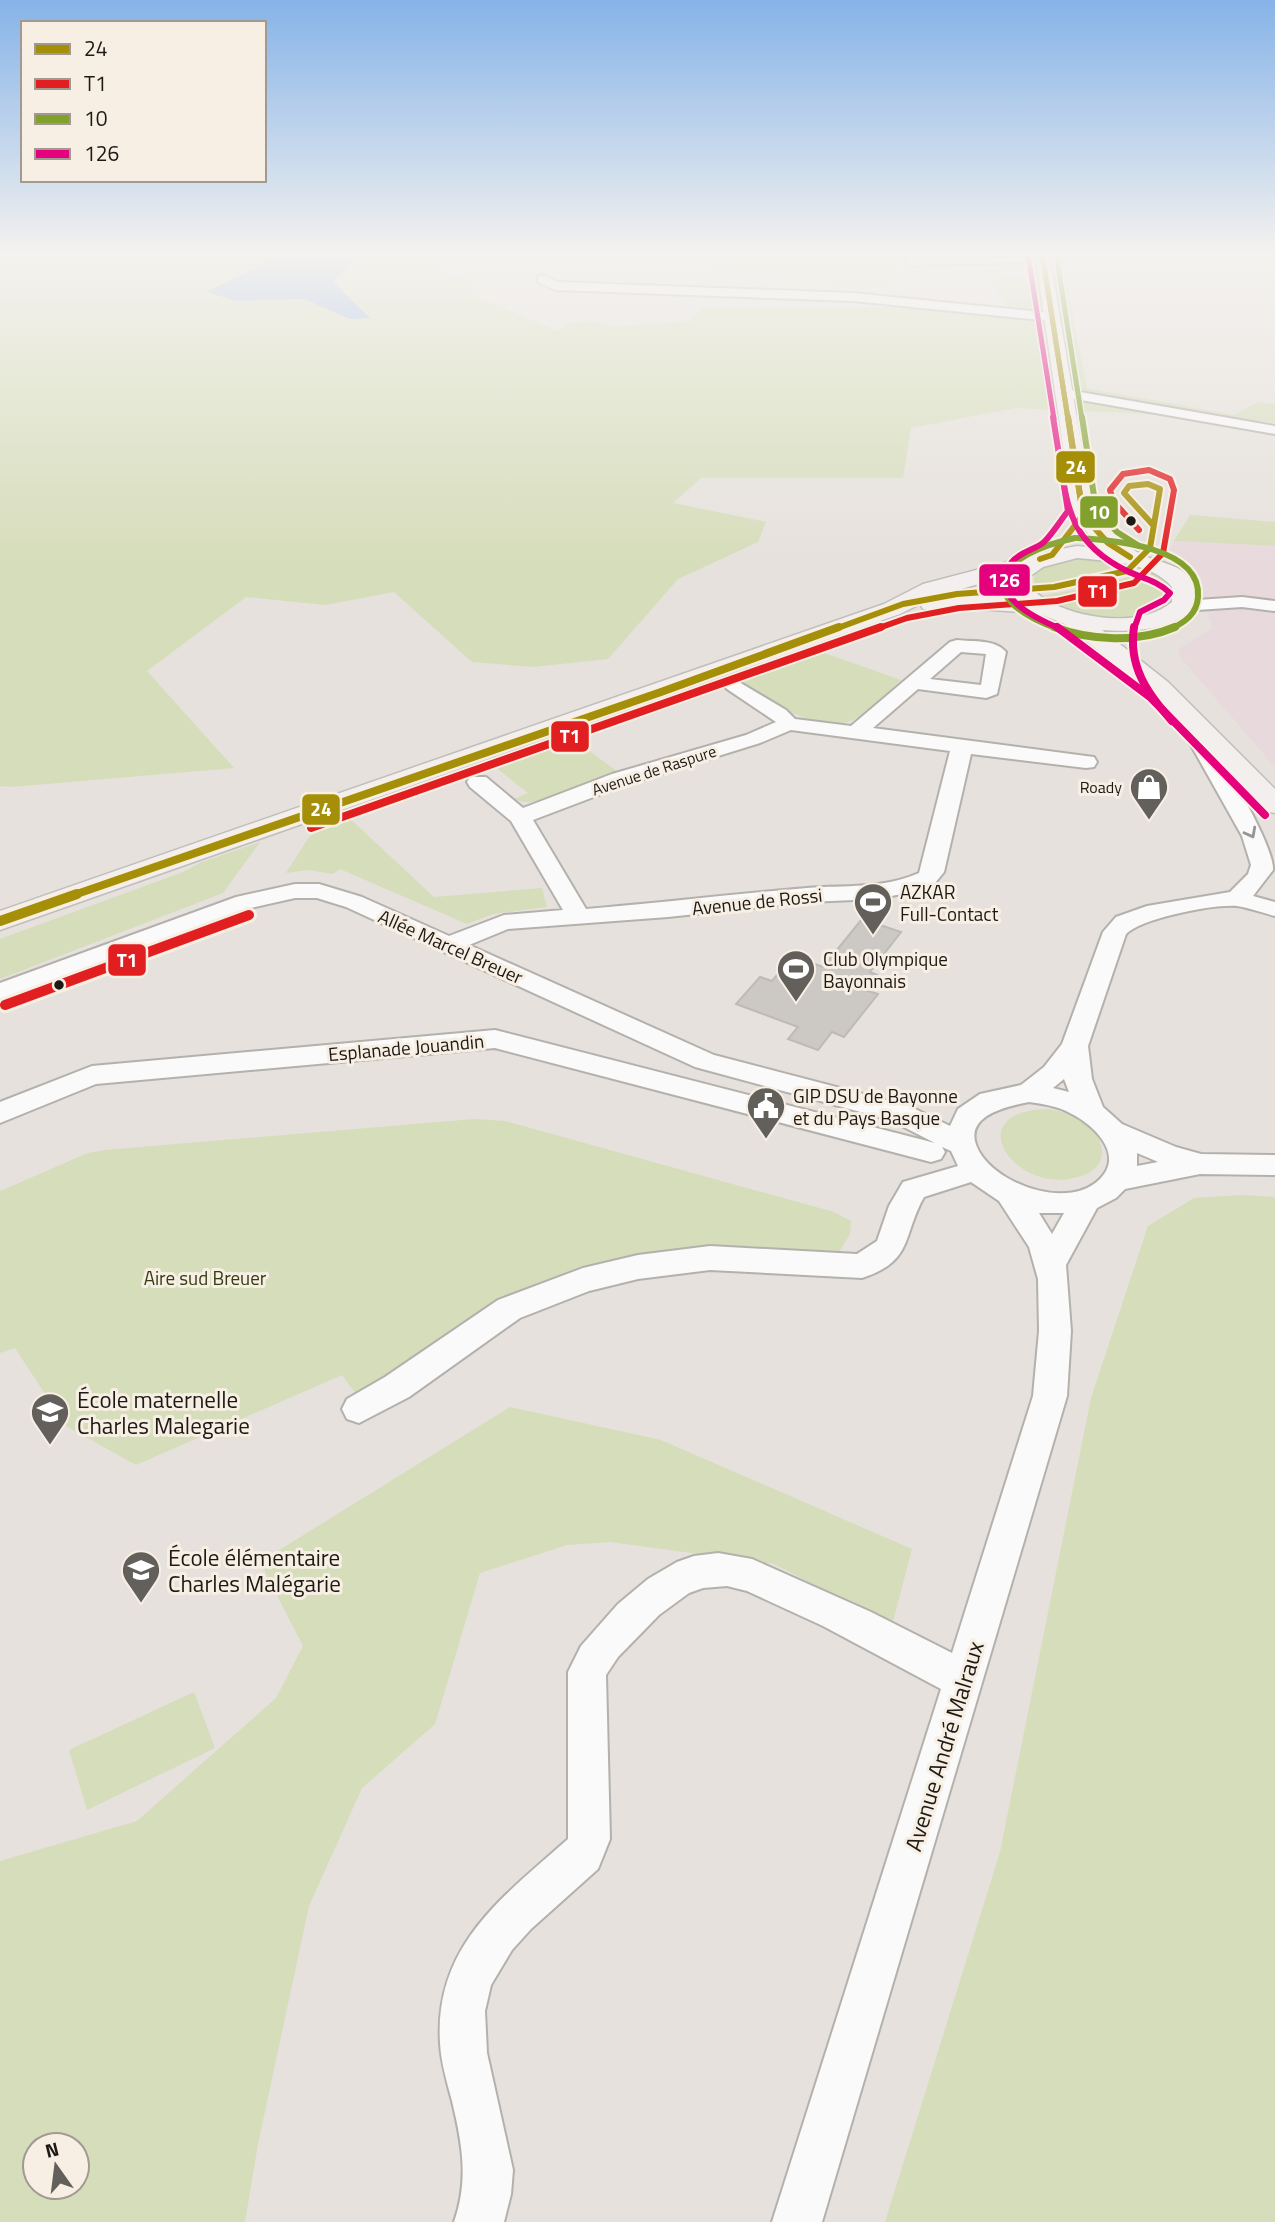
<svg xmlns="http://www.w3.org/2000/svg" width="1275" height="2222" font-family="'Titillium Web',sans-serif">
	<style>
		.commercial { fill: #e8d9dc }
		.green { fill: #d6ddba; fill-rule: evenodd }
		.water { fill: #94b2e9 }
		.building { fill: #ccc8c3; stroke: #bebab7; stroke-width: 2 }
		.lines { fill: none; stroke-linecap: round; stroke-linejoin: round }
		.minor-casing { stroke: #b4b1ad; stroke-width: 4 }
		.major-casing { stroke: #c0bebb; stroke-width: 3 }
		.minor { fill: #fbfafa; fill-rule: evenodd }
		.major { fill: #f4efef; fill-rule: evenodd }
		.bus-1-far3-casing { stroke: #f8efe4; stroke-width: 8 }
		.bus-1-far2-casing { stroke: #f8efe4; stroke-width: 10 }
		.bus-1-far1-casing { stroke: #f8efe4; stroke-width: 12 }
		.bus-1-casing { stroke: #f8efe4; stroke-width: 16 }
		.bus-2-far2-casing { stroke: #f8efe4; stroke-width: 10 }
		.bus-2-far1-casing { stroke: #f8efe4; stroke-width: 12 }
		.bus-2-casing { stroke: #f8efe4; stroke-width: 16 }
		.bus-3-far2-casing { stroke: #f8efe4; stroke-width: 8 }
		.bus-3-far1-casing { stroke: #f8efe4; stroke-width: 10 }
		.bus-3-casing { stroke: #f8efe4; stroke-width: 12 }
		.bus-4-far2-casing { stroke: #f8efe4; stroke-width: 8 }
		.bus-4-far1-casing { stroke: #f8efe4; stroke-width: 10 }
		.bus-4-casing { stroke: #f8efe4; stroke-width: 12 }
		.bus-1-far3 { stroke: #a58f09; stroke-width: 5 }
		.bus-1-far2 { stroke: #a58f09; stroke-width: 6 }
		.bus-1-far1 { stroke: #a58f09; stroke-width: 8 }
		.bus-1 { stroke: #a58f09; stroke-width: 10 }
		.bus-2-far2 { stroke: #e11f21; stroke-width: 6 }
		.bus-2-far1 { stroke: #e11f21; stroke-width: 8 }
		.bus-2 { stroke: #e11f21; stroke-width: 10 }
		.bus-3-far2 { stroke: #81a12c; stroke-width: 5 }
		.bus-3-far1 { stroke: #81a12c; stroke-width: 6 }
		.bus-3 { stroke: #81a12c; stroke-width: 8 }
		.bus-4-far2 { stroke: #e5007d; stroke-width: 5 }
		.bus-4-far1 { stroke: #e5007d; stroke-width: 6 }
		.bus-4 { stroke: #e5007d; stroke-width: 8 }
		.oneway { stroke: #979593 }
		.bus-dot { fill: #1d1a16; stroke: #f8efe4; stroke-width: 2.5 }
		.labels { text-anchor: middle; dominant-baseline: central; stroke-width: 6; stroke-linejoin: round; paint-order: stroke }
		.far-street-label { font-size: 16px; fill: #1d1a16; stroke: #f8efe4 }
		.far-poi-label { font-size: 16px; fill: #1d1a16; stroke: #f8efe4; text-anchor: end }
		.poi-label { font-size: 19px; fill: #1d1a16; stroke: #f8efe4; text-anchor: start }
		.street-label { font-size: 19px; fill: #1d1a16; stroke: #f8efe4 }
		.park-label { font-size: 19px; fill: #333c13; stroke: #f8efe4 }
		.near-poi-label { font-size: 23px; fill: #1d1a16; stroke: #f8efe4; text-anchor: start }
		.near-street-label { font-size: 23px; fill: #1d1a16; stroke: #f8efe4 }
		.line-badge { stroke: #f8efe4; stroke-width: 2.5 }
		.badge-label { font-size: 19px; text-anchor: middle; font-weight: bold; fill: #fff }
	</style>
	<rect width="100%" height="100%" fill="#e6e1dc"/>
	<!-- commercial -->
	<path class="commercial" d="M1174,541L1275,546V767L1179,656V649L1212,628L1198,577L1166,559Z"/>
	<!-- green -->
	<g class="green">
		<path d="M0,253H272L266,263L207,292L236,301L304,299L350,319L369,318L333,282L361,253H442L434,271L455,275L471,284L469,293L558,331L569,323L591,321L612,327L690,321L701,308L894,307L1017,316L996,292L999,275L1066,280L1087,388L1235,415L1257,402L1275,404V423L1214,417L1015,408L911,428L903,478H701L673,503L766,522L758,542L678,579L608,659L533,667L472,662L394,592L325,605L246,597L147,671L234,768L11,787L0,786Z"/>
		<path d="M568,253H942L945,260L898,257L885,284L855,285L673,260L659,265Z"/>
		<path d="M1190,515L1275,522V546L1174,541Z"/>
		<path d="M1092,558L1124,562L1094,575L1035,586C1027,559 1076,559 1092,558Z"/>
		<path d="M1149,570L1170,585L1173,598C1148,632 1071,618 1041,596L1108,584Z"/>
		<path d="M816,650L901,680C887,693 872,709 855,719C822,737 762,698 734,681Z"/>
		<path d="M573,739L618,772C593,781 538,811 514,799L528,793L495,767Z"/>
		<path d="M347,816L434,897L542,888L547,907L493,914L467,924L340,869L333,874L308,870L286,873L309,837Z"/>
		<path d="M260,842L223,893L0,979V939L183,872L202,862Z"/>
		<path d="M1048,1109C1059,1111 1069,1113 1079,1118C1101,1131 1115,1163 1084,1175C1018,1201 954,1111 1048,1109Z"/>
		<path d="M474,1119L505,1121L834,1212L851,1221L850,1234L834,1260L583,1276L359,1398L342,1375L136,1465L66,1426L15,1348L0,1353V1191L88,1153L105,1150Z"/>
		<path d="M1241,1195L1275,1197V2222H885L1000,1852L1091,1398L1148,1226L1194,1198Z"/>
		<path d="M510,1407L661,1440L912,1549L892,1625L774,1564L610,1542L567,1545L480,1573L435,1724L362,1788L309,1906L258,2144L245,2222H0V1861L137,1821L276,1698L303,1646L260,1562ZM35,2145H77V2187H35Z"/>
		<path d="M194,1692L215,1748L87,1810L69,1750Z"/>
	</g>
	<!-- water -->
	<path class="water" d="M272,253H361L333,282L370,318L350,319L304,299L236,301L206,292L266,263Z"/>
	<!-- building -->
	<path class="building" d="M862,919L901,932L870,972L877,975L865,990L878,994L844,1037L832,1032L818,1050L788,1039L798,1027L736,1004L760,977L772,981L793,956L823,967Z"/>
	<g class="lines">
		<!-- minor casing -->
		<g class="minor-casing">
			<g id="minor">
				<path d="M1043,256L1047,258V262L909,265L903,261L909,257Z"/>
				<path d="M542,275L558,282L853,293L1051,313L1057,317L1051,321L853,301L556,290L538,282V276Z"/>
				<path d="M1063,389L1275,426V434L1058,396L1056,393Z"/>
				<path d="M1242,597L1275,601V611L1242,607L1182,611L1173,606L1182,601Z"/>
				<path d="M957,640C973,642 995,639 1006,652L997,694L986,698L918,689L873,728L1086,756L1094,757L1097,762L1094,767L1086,768L971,754L944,872L935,883L917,891L876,899L809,902L668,917L508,929L469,945L714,1055L909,1106L950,1126L958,1109L980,1094L1021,1085L1044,1067L1062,1044L1103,932L1116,917L1147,906L1230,892L1248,874L1251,865L1242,836L1174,715L1177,711H1191C1209,736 1275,844 1273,870L1253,896L1275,902V916C1263,913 1250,908 1237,906C1214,904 1142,918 1126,934L1088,1046L1092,1079L1103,1107L1122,1124L1176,1147L1201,1154L1275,1155V1175L1200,1174L1125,1189L1116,1198L1097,1208L1066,1265L1071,1331L1067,1396L822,2222H772L941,1689L823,1626L747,1591L727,1586L703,1588L689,1593L659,1615L618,1657L606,1675L610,1839L598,1869L531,1929L512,1950L491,1985L485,2011L487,2053L513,2170L511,2194L504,2222H454C469,2180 462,2143 452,2101C447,2082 441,2063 440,2043C434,1945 503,1897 568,1839V1672L581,1646L618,1604L648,1579L677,1562L694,1556L718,1553L752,1559L871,1612L952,1653L1033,1396L1039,1331L1038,1279L1029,1247L999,1201L971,1182L924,1197C902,1236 914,1261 862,1278L710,1270L638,1279L589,1291L520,1318L409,1397L359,1423L347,1419L342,1409L347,1399L385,1377L498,1300L583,1268L638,1255L710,1246L857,1254L877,1241L889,1206L903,1182L958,1166L951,1151L942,1147L945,1152L941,1159L931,1162L495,1048L96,1084L0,1123V1102L92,1066L495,1030L935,1143L890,1120L695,1067L346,907L317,898H295L251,908L0,1000V983L236,897L295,884H319L362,897L449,936L504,915L563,910L511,821L470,787L467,782L470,777H486L523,808L612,774L746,735L776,722L727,689L724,685L727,681L734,679L786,710L795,719L851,726L950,642ZM961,652L986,654L981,685L930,679ZM791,730L950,751L919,873C883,889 845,885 807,888C733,894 660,903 586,909L533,820L628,784L760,743ZM1064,1079L1069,1092L1053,1088ZM1029,1102C1043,1104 1057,1106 1070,1113C1093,1124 1125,1154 1100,1179C1070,1209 1004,1187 982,1156C956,1118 1003,1107 1029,1102ZM1137,1153L1156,1161L1158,1162L1137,1166ZM1039,1213H1064L1052,1234Z"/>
			</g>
		</g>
		<!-- major casing -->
		<g class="major-casing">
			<path id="major" d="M1035,253H1049L1093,514C1107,529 1119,542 1137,552C1156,564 1192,563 1196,592C1197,602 1193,609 1185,615C1164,631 1127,632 1102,630L1168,682L1275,789V813L1265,811L1150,692L1065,624L1037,613L976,609H923L920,604L900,614L0,930V911L884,604L923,584L1041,553L1077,546L1100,548L1073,515ZM1077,558C1108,561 1151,562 1172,587V602C1140,629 1076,619 1043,598C1035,592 1029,588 1029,577L1043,567ZM1007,576L1006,585L1015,598L976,595L933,597Z"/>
		</g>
		<!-- minor -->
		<use href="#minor" class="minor"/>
		<!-- major -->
		<use href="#major" class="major"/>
		<!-- bus-1-far3 casing -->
		<g class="bus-1-far3-casing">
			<g id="bus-1-far3">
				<path d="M1042,253L1068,419"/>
				<path d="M1042,253L1068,419"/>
			</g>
		</g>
		<!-- bus-1-far2 casing -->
		<g class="bus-1-far2-casing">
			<g id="bus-1-far2">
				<path d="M1068,417L1083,515L1108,543L1130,557"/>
				<path d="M1040,559L1052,555L1083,515L1068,417"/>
				<path d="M835,629L903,604L957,594L1054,587L1127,571L1150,548L1160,489L1148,484L1129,486L1124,493L1153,525"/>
			</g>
		</g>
		<!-- bus-1-far1 casing -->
		<g class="bus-1-far1-casing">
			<path id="bus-1-far1" d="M71,896L661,692L839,627"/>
		</g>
		<!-- bus-1 casing -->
		<g class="bus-1-casing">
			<path id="bus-1" d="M0,921L77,894"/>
		</g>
		<!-- bus-2-far2 casing -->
		<g class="bus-2-far2-casing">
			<path id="bus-2-far2" d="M876,629L907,618L959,608L1057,601L1134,583L1163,553L1174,490L1170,479L1149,470L1123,474L1110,490L1113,501L1139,530"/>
		</g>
		<!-- bus-2-far1 casing -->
		<g class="bus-2-far1-casing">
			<path id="bus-2-far1" d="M311,828L881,627"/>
		</g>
		<!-- bus-2 casing -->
		<g class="bus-2-casing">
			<path id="bus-2" d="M5,1005L249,915"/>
		</g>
		<!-- bus-3-far2 casing -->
		<g class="bus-3-far2-casing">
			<path id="bus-3-far2" d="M1056,253L1082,419"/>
		</g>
		<!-- bus-3-far1 casing -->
		<g class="bus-3-far1-casing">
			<g id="bus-3-far1">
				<path d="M1082,417L1096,509L1117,532L1139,546"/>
				<path d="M1078,538C1113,540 1202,547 1198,597C1197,614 1185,622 1171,629"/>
				<path d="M1058,629C968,596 999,554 1075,538"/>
			</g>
		</g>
		<!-- bus-3 casing -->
		<g class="bus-3-casing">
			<path id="bus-3" d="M1054,627C1091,641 1138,643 1175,627"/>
		</g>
		<!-- bus-4-far2 casing -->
		<g class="bus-4-far2-casing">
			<path id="bus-4-far2" d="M1028,255L1054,419"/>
		</g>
		<!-- bus-4-far1 casing -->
		<g class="bus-4-far1-casing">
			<g id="bus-4-far1">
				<path d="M1053,417L1068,511C1060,521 1053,533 1044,542C1035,550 1021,551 1012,562C984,595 1037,619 1061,629"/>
				<path d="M1060,456C1066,511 1074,545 1127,571C1142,578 1158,581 1170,593L1164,600L1140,612L1134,629"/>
			</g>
		</g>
		<!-- bus-4 casing -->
		<g class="bus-4-casing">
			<g id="bus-4">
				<path d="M1057,627L1150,697L1265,815"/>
				<path d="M1134,627C1128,666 1147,693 1172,721"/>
			</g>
		</g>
		<!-- bus-1-far3 -->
		<use href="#bus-1-far3" class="bus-1-far3"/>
		<!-- bus-1-far2 -->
		<use href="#bus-1-far2" class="bus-1-far2"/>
		<!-- bus-1-far1 -->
		<use href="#bus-1-far1" class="bus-1-far1"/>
		<!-- bus-1 -->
		<use href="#bus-1" class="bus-1"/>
		<!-- bus-2-far2 -->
		<use href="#bus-2-far2" class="bus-2-far2"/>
		<!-- bus-2-far1 -->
		<use href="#bus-2-far1" class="bus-2-far1"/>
		<!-- bus-2 -->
		<use href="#bus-2" class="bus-2"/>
		<!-- bus-3-far2 -->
		<use href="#bus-3-far2" class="bus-3-far2"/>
		<!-- bus-3-far1 -->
		<use href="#bus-3-far1" class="bus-3-far1"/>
		<!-- bus-3 -->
		<use href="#bus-3" class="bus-3"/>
		<!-- bus-4-far2 -->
		<use href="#bus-4-far2" class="bus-4-far2"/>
		<!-- bus-4-far1 -->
		<use href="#bus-4-far1" class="bus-4-far1"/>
		<!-- bus-4 -->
		<use href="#bus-4" class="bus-4"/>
	</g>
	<!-- one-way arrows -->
	<defs><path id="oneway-chevron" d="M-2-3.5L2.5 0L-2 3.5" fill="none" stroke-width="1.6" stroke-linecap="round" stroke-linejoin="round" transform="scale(1.75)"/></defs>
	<use class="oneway" href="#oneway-chevron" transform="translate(1251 833) rotate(62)"/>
	<!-- sky -->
	<linearGradient id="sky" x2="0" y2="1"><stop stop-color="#86b3e8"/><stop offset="0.45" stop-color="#f4f2ef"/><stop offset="1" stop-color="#f4f2ef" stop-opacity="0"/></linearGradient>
	<rect width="1275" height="564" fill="url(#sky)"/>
	<!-- icons -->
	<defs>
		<g id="shop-pin" transform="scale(2.0125)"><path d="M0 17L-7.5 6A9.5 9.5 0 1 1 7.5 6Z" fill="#63605b" stroke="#f8efe4"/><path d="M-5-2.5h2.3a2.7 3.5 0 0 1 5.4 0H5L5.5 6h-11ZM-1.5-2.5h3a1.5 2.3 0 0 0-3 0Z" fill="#fff"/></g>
		<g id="stadium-pin" transform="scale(2.0125)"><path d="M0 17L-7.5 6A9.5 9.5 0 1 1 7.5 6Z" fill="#63605b" stroke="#f8efe4"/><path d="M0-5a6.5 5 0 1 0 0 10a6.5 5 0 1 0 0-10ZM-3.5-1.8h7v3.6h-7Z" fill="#fff"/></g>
		<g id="civic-pin" transform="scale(2.0125)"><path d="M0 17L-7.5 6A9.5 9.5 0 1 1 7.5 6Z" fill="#63605b" stroke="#f8efe4"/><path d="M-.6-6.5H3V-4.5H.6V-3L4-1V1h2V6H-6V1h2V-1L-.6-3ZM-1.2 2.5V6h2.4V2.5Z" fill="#fff"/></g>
		<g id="school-pin" transform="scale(2.0125)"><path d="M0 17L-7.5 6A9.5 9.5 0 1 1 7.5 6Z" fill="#63605b" stroke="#f8efe4"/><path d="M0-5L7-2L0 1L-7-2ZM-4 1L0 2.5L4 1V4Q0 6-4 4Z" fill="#fff"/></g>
	</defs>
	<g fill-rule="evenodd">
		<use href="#shop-pin" x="1149" y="787"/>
		<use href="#stadium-pin" x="873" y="902"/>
		<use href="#stadium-pin" x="796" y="969"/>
		<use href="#civic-pin" x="766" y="1106"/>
		<use href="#school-pin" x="50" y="1412"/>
		<use href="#school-pin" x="141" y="1570"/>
	</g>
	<!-- markers -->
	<g class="bus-dot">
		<circle cx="1131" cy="521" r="6"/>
		<circle cx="59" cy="985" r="6"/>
	</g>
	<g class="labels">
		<!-- far-street labels -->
		<g class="far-street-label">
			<text transform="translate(654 770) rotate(-18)">Avenue de Raspure</text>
		</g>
		<!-- far-poi labels -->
		<g class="far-poi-label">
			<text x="1122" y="787">Roady</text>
		</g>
		<!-- poi labels -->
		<g class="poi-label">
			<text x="900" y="891">AZKAR<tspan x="900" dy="22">Full-Contact</tspan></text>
			<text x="823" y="958">Club Olympique<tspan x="823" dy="22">Bayonnais</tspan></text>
			<text x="793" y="1095">GIP DSU de Bayonne<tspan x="793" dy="22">et du Pays Basque</tspan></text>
		</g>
		<!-- street labels -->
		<g class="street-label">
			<text transform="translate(757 901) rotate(-6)">Avenue de Rossi</text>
			<text transform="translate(451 946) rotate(24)">Allée Marcel Breuer</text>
			<text transform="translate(406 1047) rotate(-5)">Esplanade Jouandin</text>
		</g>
		<!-- park labels -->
		<g class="park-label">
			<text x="205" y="1277">Aire sud Breuer</text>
		</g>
		<!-- near-poi labels -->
		<g class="near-poi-label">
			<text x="77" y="1399">École maternelle<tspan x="77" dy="26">Charles Malegarie</tspan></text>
			<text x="168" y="1557">École élémentaire<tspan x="168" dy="26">Charles Malégarie</tspan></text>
		</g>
		<!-- near-street labels -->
		<g class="near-street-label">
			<text transform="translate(944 1746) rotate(-73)">Avenue André Malraux</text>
		</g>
	</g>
	<g class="line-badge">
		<rect x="1055" y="450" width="41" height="34" rx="7" fill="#a58f09"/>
		<rect x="1079" y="495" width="40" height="34" rx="7" fill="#81a12c"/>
		<rect x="978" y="563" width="53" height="34" rx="7" fill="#e5007d"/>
		<rect x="1077" y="575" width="41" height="33" rx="7" fill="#e11f21"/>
		<rect x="550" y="720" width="40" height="33" rx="7" fill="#e11f21"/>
		<rect x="301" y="793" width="40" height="33" rx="7" fill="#a58f09"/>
		<rect x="107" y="943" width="40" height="34" rx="7" fill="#e11f21"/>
	</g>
	<g class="badge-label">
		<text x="1076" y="474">24</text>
		<text x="1099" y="519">10</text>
		<text x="1004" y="587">126</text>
		<text x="1098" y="598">T1</text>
		<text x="570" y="743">T1</text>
		<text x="321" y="816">24</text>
		<text x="127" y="967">T1</text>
	</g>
	<!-- legend -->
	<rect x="21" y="21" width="245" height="161" fill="#f8efe4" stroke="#a09a92" stroke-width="2"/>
	<rect x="35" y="44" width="35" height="10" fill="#a58f09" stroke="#a09a92" stroke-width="2"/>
	<text x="84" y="56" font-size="21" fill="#1d1a16">24</text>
	<rect x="35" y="79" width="35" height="10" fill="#e11f21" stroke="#a09a92" stroke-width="2"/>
	<text x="84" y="91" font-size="21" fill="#1d1a16">T1</text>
	<rect x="35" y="114" width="35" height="10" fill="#81a12c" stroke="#a09a92" stroke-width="2"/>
	<text x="84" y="126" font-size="21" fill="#1d1a16">10</text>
	<rect x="35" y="149" width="35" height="10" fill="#e5007d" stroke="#a09a92" stroke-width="2"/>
	<text x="84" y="161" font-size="21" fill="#1d1a16">126</text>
	<!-- north arrow -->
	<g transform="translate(56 2166) rotate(346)"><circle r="33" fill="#f8efe4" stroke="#a09a92" stroke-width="2"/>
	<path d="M0-5L12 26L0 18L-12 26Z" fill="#63605b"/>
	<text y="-10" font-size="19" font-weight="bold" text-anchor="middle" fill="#1d1a16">N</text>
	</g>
</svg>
